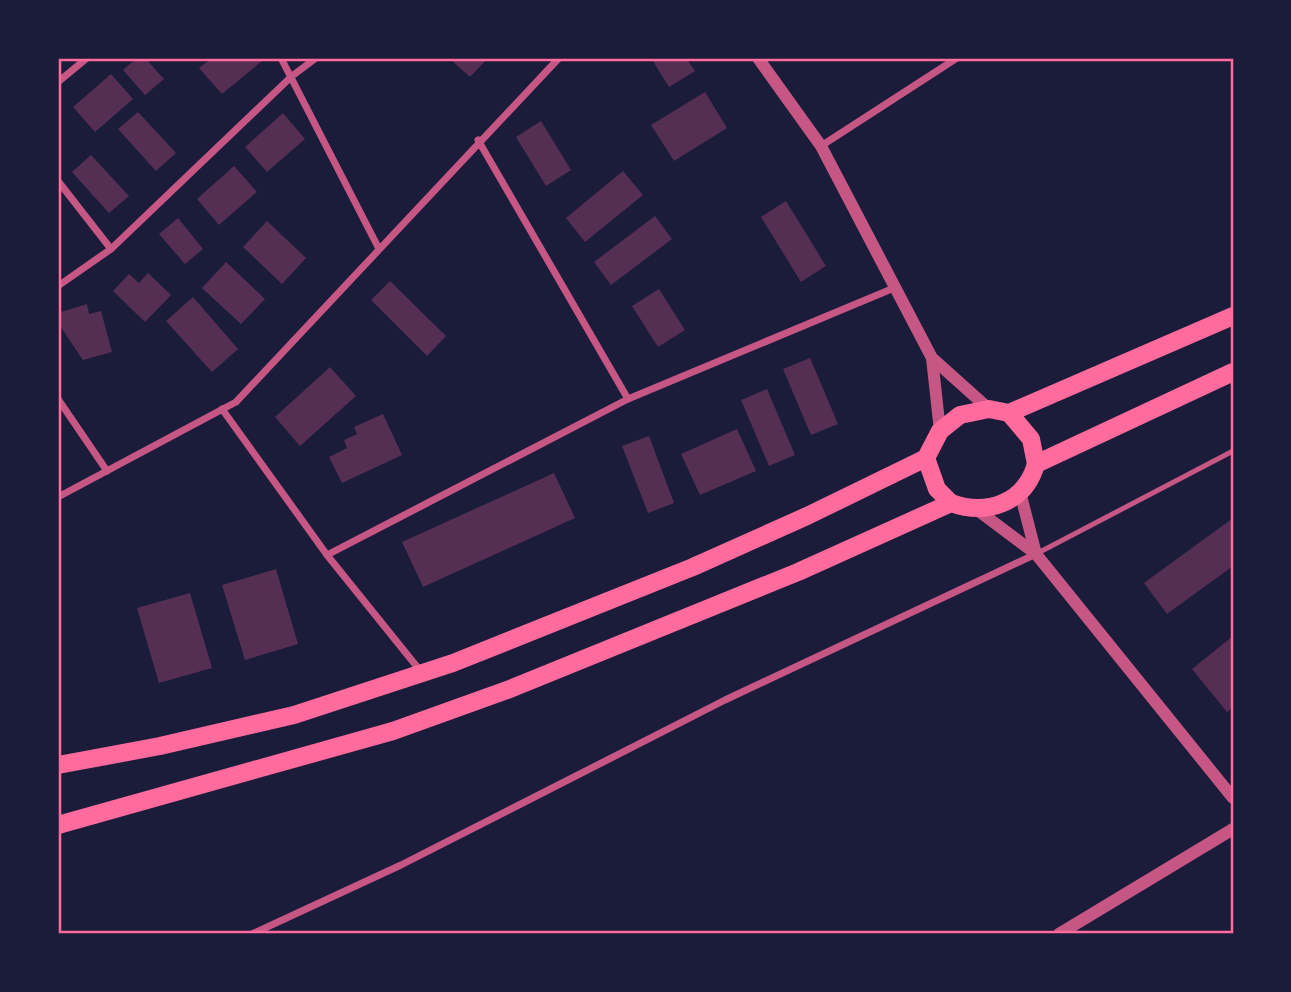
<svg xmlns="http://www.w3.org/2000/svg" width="1291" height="992" font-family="'Noto Sans',sans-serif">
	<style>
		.building { fill: #542f53 }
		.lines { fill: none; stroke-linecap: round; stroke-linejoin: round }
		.service { stroke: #c65784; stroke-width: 5 }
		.minor { stroke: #c65784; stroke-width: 7 }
		.tertiary { stroke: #c65784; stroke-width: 12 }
		.primary { stroke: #ff6b9d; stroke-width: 18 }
		.neatline { fill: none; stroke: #ff6b9d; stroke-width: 2.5 }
	</style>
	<rect width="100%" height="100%" fill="#1b1b3a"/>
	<!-- building -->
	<g class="building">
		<path d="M137,58H145L164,79L145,95L123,70Z"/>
		<path d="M212,58H259L262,61L222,94L199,68Z"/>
		<path d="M449,58H488L470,77Z"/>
		<path d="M651,58H686L695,71L669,87Z"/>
		<path d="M111,74L133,99L95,132L73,107Z"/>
		<path d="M705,92L727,128L674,161L651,125Z"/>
		<path d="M138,112L176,153L156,171L118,129Z"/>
		<path d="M283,113L305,139L267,172L245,147Z"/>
		<path d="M541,121L571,170L546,186L516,137Z"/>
		<path d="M91,155L129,196L109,213L72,172Z"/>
		<path d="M234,166L257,192L219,225L197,199Z"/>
		<path d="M623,171L643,195L585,242L566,218Z"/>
		<path d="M786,201L826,266L801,282L761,217Z"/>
		<path d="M655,216L672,239L611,285L594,262Z"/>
		<path d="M178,218L203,249L185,264L159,234Z"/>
		<path d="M267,221L306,258L282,284L243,247Z"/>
		<path d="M226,262L265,299L241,324L202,288Z"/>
		<path d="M148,273L171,295L145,322L113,291L129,274L139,283Z"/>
		<path d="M390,281L446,336L427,356L371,300Z"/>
		<path d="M659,289L685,330L658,347L632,306Z"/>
		<path d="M193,297L238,349L212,372L166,321Z"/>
		<path d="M87,304L89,314L101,311L112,352L83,360L58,323V313Z"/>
		<path d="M810,358L838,424L811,435L783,369Z"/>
		<path d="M330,367L356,396L300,446L275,417Z"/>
		<path d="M767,389L795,455L769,466L741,400Z"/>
		<path d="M383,414L402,455L342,483L329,457L347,448L344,440L357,434L354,427Z"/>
		<path d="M737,429L756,471L700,495L681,454Z"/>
		<path d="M649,436L674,503L648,513L622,446Z"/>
		<path d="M554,473L575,518L423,587L402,542Z"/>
		<path d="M1233,518V566L1167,614L1144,583Z"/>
		<path d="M276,569L298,644L245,660L222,585Z"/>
		<path d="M190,593L212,668L159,683L137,608Z"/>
		<path d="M1233,636V707L1227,712L1192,669Z"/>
	</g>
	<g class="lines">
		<!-- service -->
		<path class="service" d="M1036,554L1233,451"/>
		<!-- minor -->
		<g class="minor">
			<path d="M281,58L378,247"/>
			<path d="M58,82L87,58"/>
			<path d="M478,140L628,399"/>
			<path d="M821,146L957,58"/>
			<path d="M58,181L111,249"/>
			<path d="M58,286L111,249L292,76L316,58"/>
			<path d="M58,399L107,471"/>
			<path d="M222,409L327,555L422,673"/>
			<path d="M58,497L236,402L559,58"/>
			<path d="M327,555L628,399L894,288"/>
			<path d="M252,934L401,865L725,700L1036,554"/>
		</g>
		<!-- tertiary -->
		<g class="tertiary">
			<path d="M758,58L821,146L932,358L989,409"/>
			<path d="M932,358L940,431"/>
			<path d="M1020,492L1036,554"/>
			<path d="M976,509L1036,554L1233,798"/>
			<path d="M1059,934L1233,829"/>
		</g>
		<!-- primary -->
		<g class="primary">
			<path d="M1009,413L1031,439L1036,464"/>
			<path d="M926,458L937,489L951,503"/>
			<path d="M58,765L160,746L294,715L453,663L693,567L807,516L926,458L940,431L960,415L989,409L1009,413L1233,316"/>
			<path d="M58,825L393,731L510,689L798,572L951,503C987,516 1025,503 1036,464L1233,372"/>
		</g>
	</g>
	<!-- border -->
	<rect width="1291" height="992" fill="none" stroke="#1b1b3a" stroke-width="119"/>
	<rect x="60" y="60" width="1172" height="872" class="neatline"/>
</svg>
